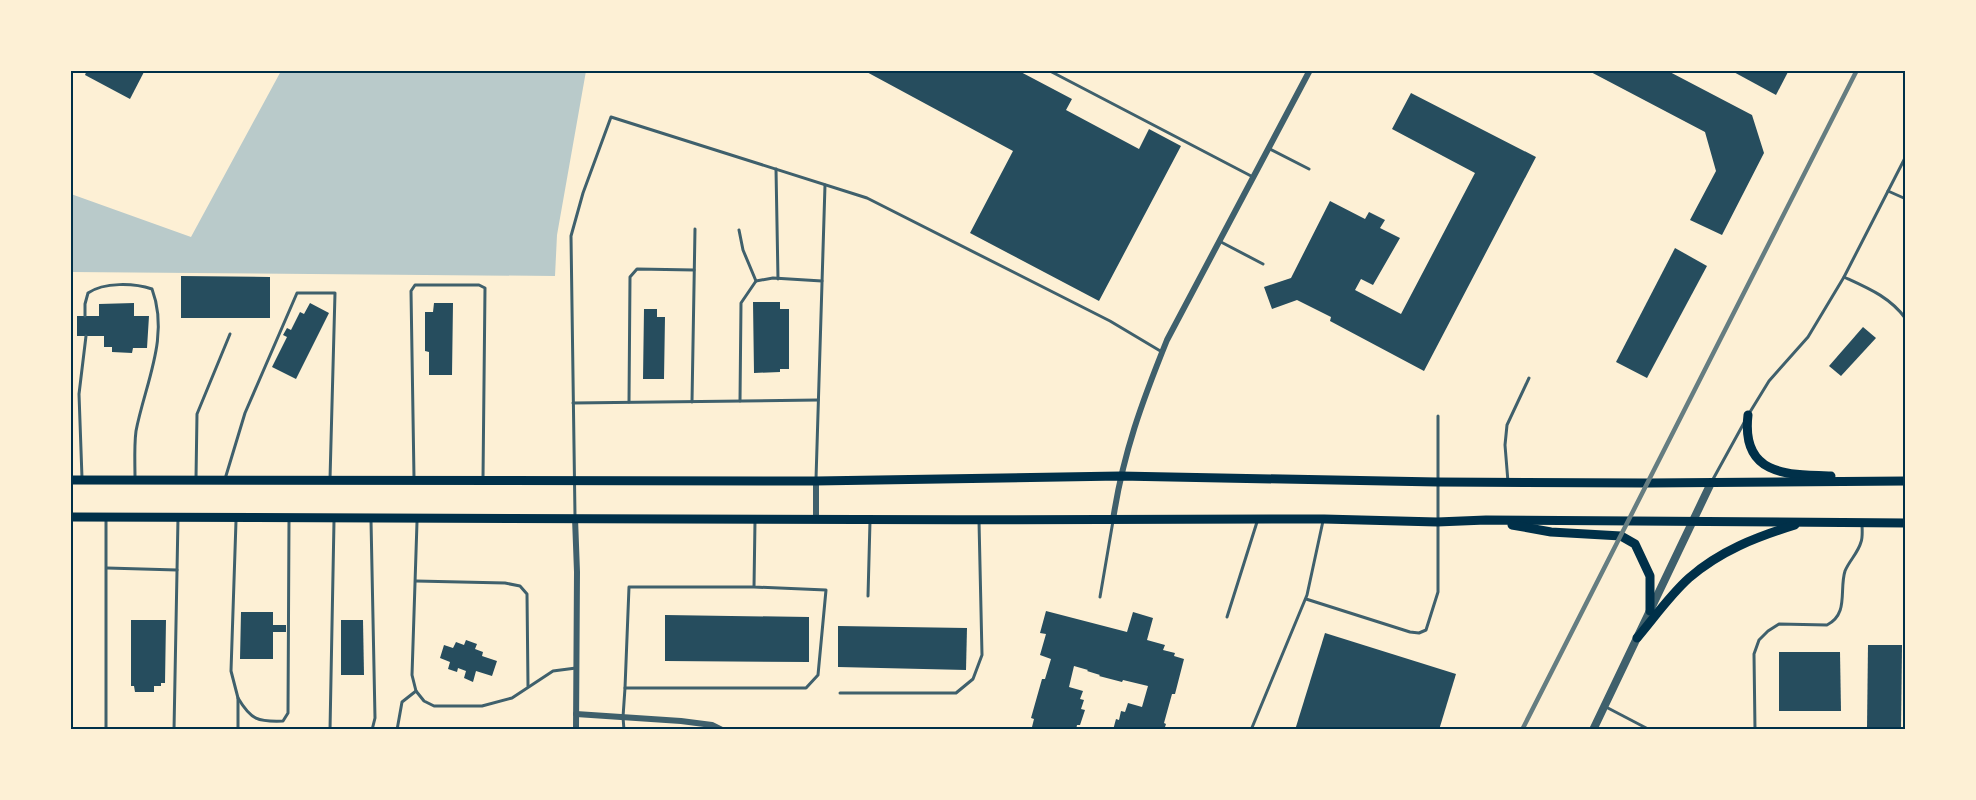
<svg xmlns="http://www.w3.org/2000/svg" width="1976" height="800" font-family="Figtree,sans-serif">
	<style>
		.green { fill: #b9caca }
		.building { fill: #264d5e }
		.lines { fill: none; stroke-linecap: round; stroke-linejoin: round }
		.service { stroke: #3f606c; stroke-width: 3 }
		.minor { stroke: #3f606c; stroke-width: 6 }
		.tertiary { stroke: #3f606c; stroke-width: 8 }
		.secondary { stroke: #003049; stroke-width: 9 }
		.rail { stroke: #657d81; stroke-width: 4.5 }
		.neatline { fill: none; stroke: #003049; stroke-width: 2 }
	</style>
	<rect width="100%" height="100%" fill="#fdf0d5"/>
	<!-- green -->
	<path class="green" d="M281,71H586L557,235L555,276L71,272V194L191,237Z"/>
	<!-- building -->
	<g class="building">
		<path d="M87,70H145L130,99L85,75Z"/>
		<path d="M863,70H1017L1072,99L1066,110L1139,149L1149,129L1181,146L1099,301L970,233L1013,151Z"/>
		<path d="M1587,70H1666L1752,115L1764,153L1722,235L1690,220L1716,171L1705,132Z"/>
		<path d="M1730,70H1789L1776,95Z"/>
		<path d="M1411,93L1536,157L1424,371L1330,321L1331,317L1297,300L1272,309L1264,287L1291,278L1330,201L1365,219L1369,212L1385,220L1380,228L1400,238L1373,285L1361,279L1355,290L1401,314L1475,173L1392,129Z"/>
		<path d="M1675,248L1707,266L1647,378L1616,362Z"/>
		<path d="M181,276L270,277V318H181Z"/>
		<path d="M753,302H780V309H789V369H780V372L754,373Z"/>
		<path d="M134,303V316H149L147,348H133L132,353L112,352V347H104V336H77V316H99V304Z"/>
		<path d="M310,303L329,313L296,379L272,367L287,337L283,335L287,328L291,330L300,312L304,314Z"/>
		<path d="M434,303H453L452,375H429V352L425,351V312H433Z"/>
		<path d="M644,309H657V317H665L664,379H643Z"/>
		<path d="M1863,327L1876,338L1841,376L1829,366Z"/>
		<path d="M1046,611L1127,632L1133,612L1153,618L1147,640L1165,645L1163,650L1175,653L1174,656L1184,659L1175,694H1172L1164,723L1166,724L1164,730H1113L1116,719L1119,720L1121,711L1125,712L1128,703L1142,707L1148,686L1123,680L1122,682L1099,676L1100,675L1087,671L1088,670L1074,666L1069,687L1083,691L1080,699L1084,700L1081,709L1085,710L1080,725H1077L1076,730H1033L1034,728L1032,727L1034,719L1031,718L1042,679H1045L1051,659L1040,655L1046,634L1040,633Z"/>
		<path d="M241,612H273V625H286V632H273V659H240Z"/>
		<path d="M665,615L809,617V662L665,661Z"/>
		<path d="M131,620H166L165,683H161V686H154V692H135L134,686H131Z"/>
		<path d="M341,620H363L364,675H341Z"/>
		<path d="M838,626L967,628L966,670L838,667Z"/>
		<path d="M1325,633L1456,674L1439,730H1295Z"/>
		<path d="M466,640L477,644L475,649L483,652L482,656L497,661L492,676L476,671L473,682L464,678L466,671L458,668L457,672L448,669L450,662L440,658L444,645L453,648L456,642L464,645Z"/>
		<path d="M1868,645H1902L1901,729L1867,728Z"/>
		<path d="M1779,652H1840L1841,711H1779Z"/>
	</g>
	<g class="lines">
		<!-- service -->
		<g class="service">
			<path d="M1048,70L1253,177"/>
			<path d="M1270,149L1309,169"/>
			<path d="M776,169L778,279"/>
			<path d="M1888,191L1906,199"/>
			<path d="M739,230L743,250L756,281"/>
			<path d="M1221,242L1263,264"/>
			<path d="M1844,277C1868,288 1890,297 1906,319"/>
			<path d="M85,316V304L88,293C104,282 134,283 152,289C170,337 145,384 136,431C134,446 135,463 135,478"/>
			<path d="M740,401L741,303L756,281L773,278L822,281"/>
			<path d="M629,402L630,277L637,269L694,270"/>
			<path d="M692,402L695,229"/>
			<path d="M573,403L818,400"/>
			<path d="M1750,412L1769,381L1808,337L1844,277L1906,156"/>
			<path d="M82,478L79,394L86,336"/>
			<path d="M196,478L197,414L230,334"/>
			<path d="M414,478L411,291L415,285H479L485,288L483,478"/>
			<path d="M225,479L245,413L297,293H335L330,479"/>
			<path d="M816,479L825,185"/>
			<path d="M1712,481L1745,421"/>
			<path d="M1508,482L1505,445L1507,425L1529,378"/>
			<path d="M575,516L571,236L583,193L611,117L867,198L1110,321L1162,352"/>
			<path d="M371,520L375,718L372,730"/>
			<path d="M236,521L231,671L238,698V730"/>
			<path d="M417,522L412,675L416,691L424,701L434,706H482L512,698L553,671L576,668"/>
			<path d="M107,568L177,570"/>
			<path d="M416,581L505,583L520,586L527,594L528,686"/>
			<path d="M754,587H629L625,688H806L818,675L826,590L754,587L755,521"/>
			<path d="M868,596L870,521"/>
			<path d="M1100,597L1113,521"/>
			<path d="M1306,599L1410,632L1419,633L1426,630L1438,592V416"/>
			<path d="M1227,617L1257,522"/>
			<path d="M840,693H956L973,679L982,655L979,521"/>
			<path d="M238,698C251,720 258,722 283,721L288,713L289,520"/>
			<path d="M1606,707L1650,730"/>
			<path d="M106,730V518"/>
			<path d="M174,730L178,518"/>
			<path d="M330,730L334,521"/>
			<path d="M397,730L402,702L416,691"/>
			<path d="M624,730L623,717L625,688"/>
			<path d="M1251,730L1307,595L1323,521"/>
			<path d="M1755,730L1754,654L1759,640L1768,631L1779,624L1827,625C1849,614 1839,590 1845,571C1849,561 1858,553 1861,542C1863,537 1862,529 1862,524"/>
		</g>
		<!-- minor -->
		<g class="minor">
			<path d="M575,518L577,572L576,730"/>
			<path d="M816,519V481"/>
			<path d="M1113,520C1123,453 1142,402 1167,340L1310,70"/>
			<path d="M576,714L681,721L712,725L722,730"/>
		</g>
		<!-- tertiary -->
		<path class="tertiary" d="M1593,730L1711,483"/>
		<!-- secondary -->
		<g class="secondary">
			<path d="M1748,415C1741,475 1786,475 1831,476"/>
			<path d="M70,480L816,481L1120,476L1437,482L1647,483L1906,481"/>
			<path d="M70,517C488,519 906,521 1324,519L1437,522L1486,520L1906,523"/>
			<path d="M1512,525L1551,532L1621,536L1635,544L1650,576V611"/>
			<path d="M1637,638C1654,618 1670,595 1689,578C1720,551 1756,537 1795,525"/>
		</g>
		<!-- rail -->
		<path class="rail" d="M1522,730L1857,70"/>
	</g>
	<!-- border -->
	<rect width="1976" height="800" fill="none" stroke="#fdf0d5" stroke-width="144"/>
	<rect x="72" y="72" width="1832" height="656" class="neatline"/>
</svg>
